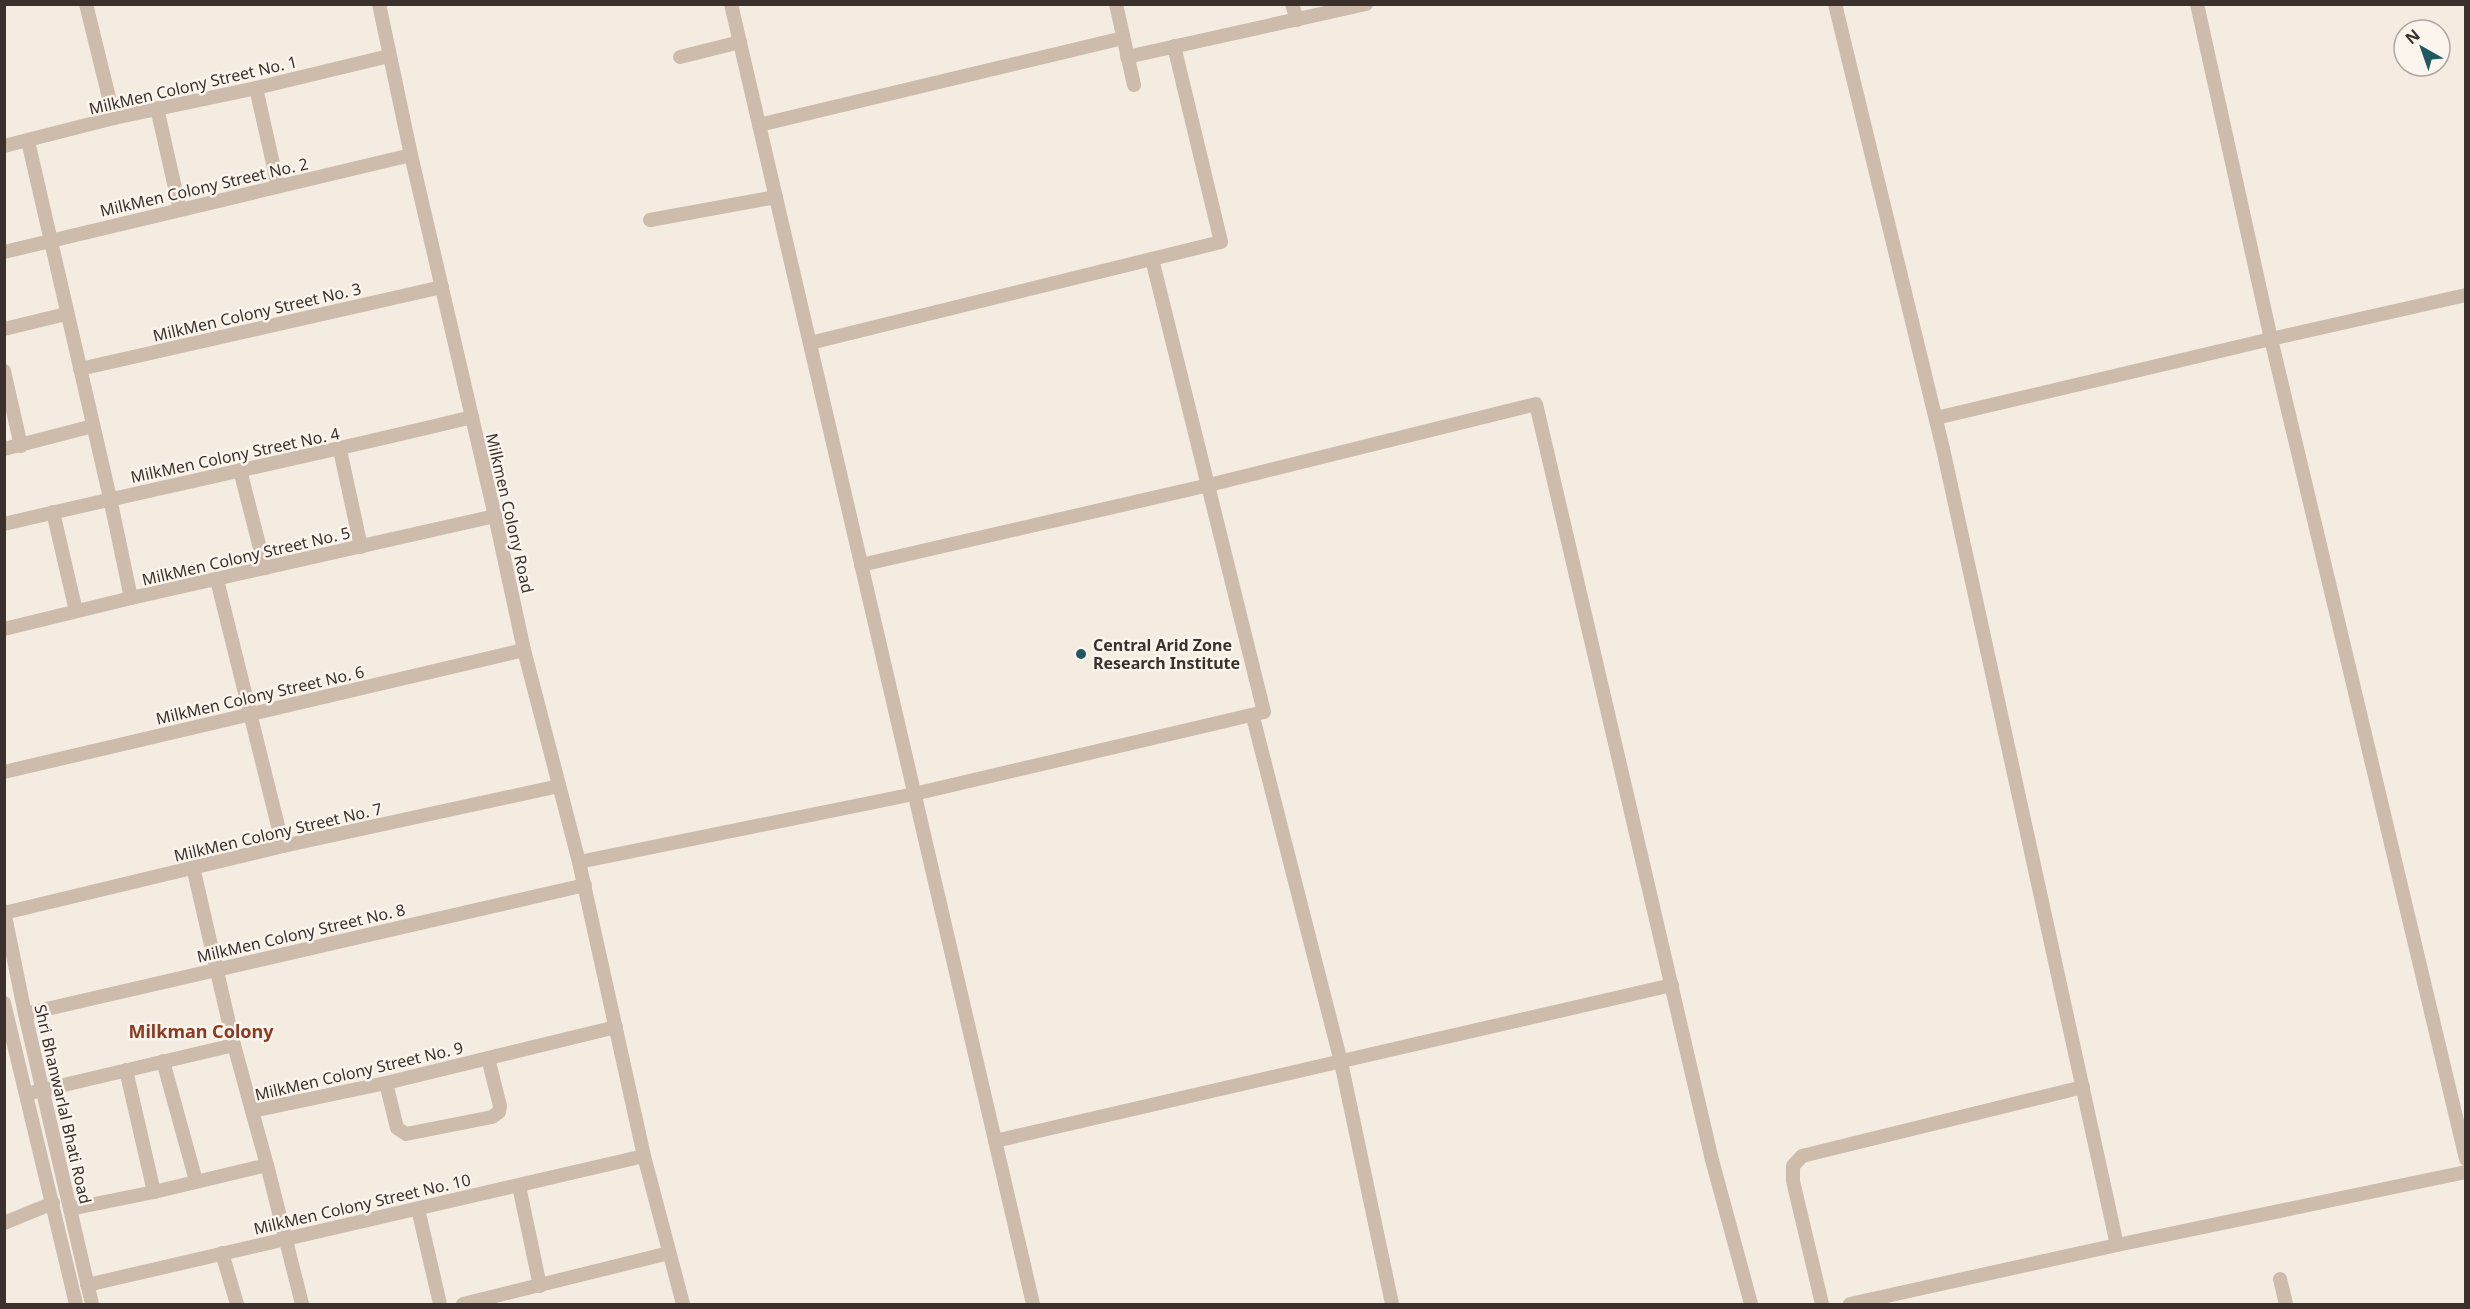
<svg xmlns="http://www.w3.org/2000/svg" width="2470" height="1309" font-family="'Noto Sans',sans-serif">
	<style>
		.lines { fill: none; stroke-linecap: round; stroke-linejoin: round }
		.minor { stroke: #cdbbac; stroke-width: 14 }
		.poi-dot { fill: #1f5a5e; stroke: #fbf5ee; stroke-width: 2 }
		.labels { text-anchor: middle; dominant-baseline: central; stroke-width: 5; stroke-linejoin: round; paint-order: stroke }
		.street-label { font-size: 16px; fill: #3b302b; stroke: #fbf5ee }
		.poi-label { font-size: 16px; font-weight: bold; fill: #3b302b; stroke: #fbf5ee; text-anchor: start }
		.neighbourhood-label { font-size: 18px; font-weight: bold; fill: #8c3b22; stroke: #fbf5ee }
	</style>
	<rect width="100%" height="100%" fill="#f4ebe1"/>
	<g class="lines">
		<!-- minor -->
		<g class="minor">
			<path d="M86,4L114,118"/>
			<path d="M379,4L411,155L495,516L524,650L579,862L644,1156L683,1304"/>
			<path d="M731,4L1033,1304"/>
			<path d="M1116,4L1134,85"/>
			<path d="M1292,4L1297,20"/>
			<path d="M1835,4L1943,449L2117,1245"/>
			<path d="M2197,4L2271,339L2466,295"/>
			<path d="M680,57L740,42"/>
			<path d="M1127,57L1366,4"/>
			<path d="M256,88L278,186"/>
			<path d="M157,108L180,210"/>
			<path d="M759,125L1123,38"/>
			<path d="M28,141L110,498L131,598"/>
			<path d="M4,146L114,118L256,88L389,56"/>
			<path d="M650,220L776,197"/>
			<path d="M4,252L411,155"/>
			<path d="M4,329L66,314"/>
			<path d="M810,343L1221,242L1174,46"/>
			<path d="M80,369L442,287"/>
			<path d="M4,371L21,446"/>
			<path d="M1936,418L2271,339L2466,1159"/>
			<path d="M4,449L93,426"/>
			<path d="M340,450L361,547"/>
			<path d="M240,470L265,568"/>
			<path d="M53,512L76,611"/>
			<path d="M4,524C160,487 317,455 472,417"/>
			<path d="M861,565L1209,485L1536,404L1712,1160L1751,1304"/>
			<path d="M217,580L283,846"/>
			<path d="M4,629L131,598L495,516"/>
			<path d="M1253,717L1341,1062L1392,1304"/>
			<path d="M4,772L524,650"/>
			<path d="M579,862L914,794L1264,712L1152,259"/>
			<path d="M193,867L234,1045L252,1111"/>
			<path d="M4,911L25,1014L92,1304"/>
			<path d="M4,913L283,846L559,786"/>
			<path d="M4,1003L76,1304"/>
			<path d="M25,1014L585,885"/>
			<path d="M163,1061L196,1181"/>
			<path d="M126,1070L154,1192"/>
			<path d="M386,1083L397,1128L406,1134L492,1117L499,1112L500,1106L488,1058"/>
			<path d="M34,1092L234,1045"/>
			<path d="M995,1141L1672,985"/>
			<path d="M267,1165L302,1304"/>
			<path d="M519,1186L540,1286"/>
			<path d="M70,1209L154,1192L267,1165L252,1111L386,1083L616,1027"/>
			<path d="M418,1209L440,1304"/>
			<path d="M4,1223L53,1203"/>
			<path d="M222,1253L237,1304"/>
			<path d="M2280,1279L2286,1304"/>
			<path d="M87,1285L644,1156"/>
			<path d="M463,1304L669,1253"/>
			<path d="M1822,1304L1793,1181V1166L1802,1156L2083,1087"/>
			<path d="M1850,1304L2117,1245L2466,1172"/>
		</g>
	</g>
	<!-- markers -->
	<circle class="poi-dot" cx="1081" cy="654" r="6"/>
	<g class="labels">
		<!-- street labels -->
		<g class="street-label">
			<text transform="translate(193 85) rotate(-13)">MilkMen Colony Street No. 1</text>
			<text transform="translate(204 187) rotate(-13)">MilkMen Colony Street No. 2</text>
			<text transform="translate(257 312) rotate(-13)">MilkMen Colony Street No. 3</text>
			<text transform="translate(235 455) rotate(-12)">MilkMen Colony Street No. 4</text>
			<text transform="translate(510 513) rotate(77)">Milkmen Colony Road</text>
			<text transform="translate(246 556) rotate(-13)">MilkMen Colony Street No. 5</text>
			<text transform="translate(260 695) rotate(-13)">MilkMen Colony Street No. 6</text>
			<text transform="translate(278 832) rotate(-13)">MilkMen Colony Street No. 7</text>
			<text transform="translate(301 933) rotate(-13)">MilkMen Colony Street No. 8</text>
			<text transform="translate(359 1071) rotate(-13)">MilkMen Colony Street No. 9</text>
			<text transform="translate(63 1104) rotate(77)">Shri Bhanwarlal Bhati Road</text>
			<text transform="translate(362 1204) rotate(-13)">MilkMen Colony Street No. 10</text>
		</g>
		<!-- poi labels -->
		<g class="poi-label">
			<text x="1093" y="645">Central Arid Zone<tspan x="1093" dy="18">Research Institute</tspan></text>
		</g>
		<!-- neighbourhood labels -->
		<g class="neighbourhood-label">
			<text x="201" y="1031">Milkman Colony</text>
		</g>
	</g>
	<!-- border -->
	<rect width="2470" height="1309" fill="none" stroke="#3b302b" stroke-width="12"/>
	<!-- north arrow -->
	<g transform="translate(2422 48) rotate(320)"><circle r="28" fill="#fbf5ee" stroke="#aea6a0" stroke-width="1.5"/>
	<path d="M0-4.5L10 22L0 15L-10 22Z" fill="#1f5a5e"/>
	<text y="-9" font-size="16" font-weight="bold" text-anchor="middle" fill="#3b302b">N</text>
	</g>
</svg>
